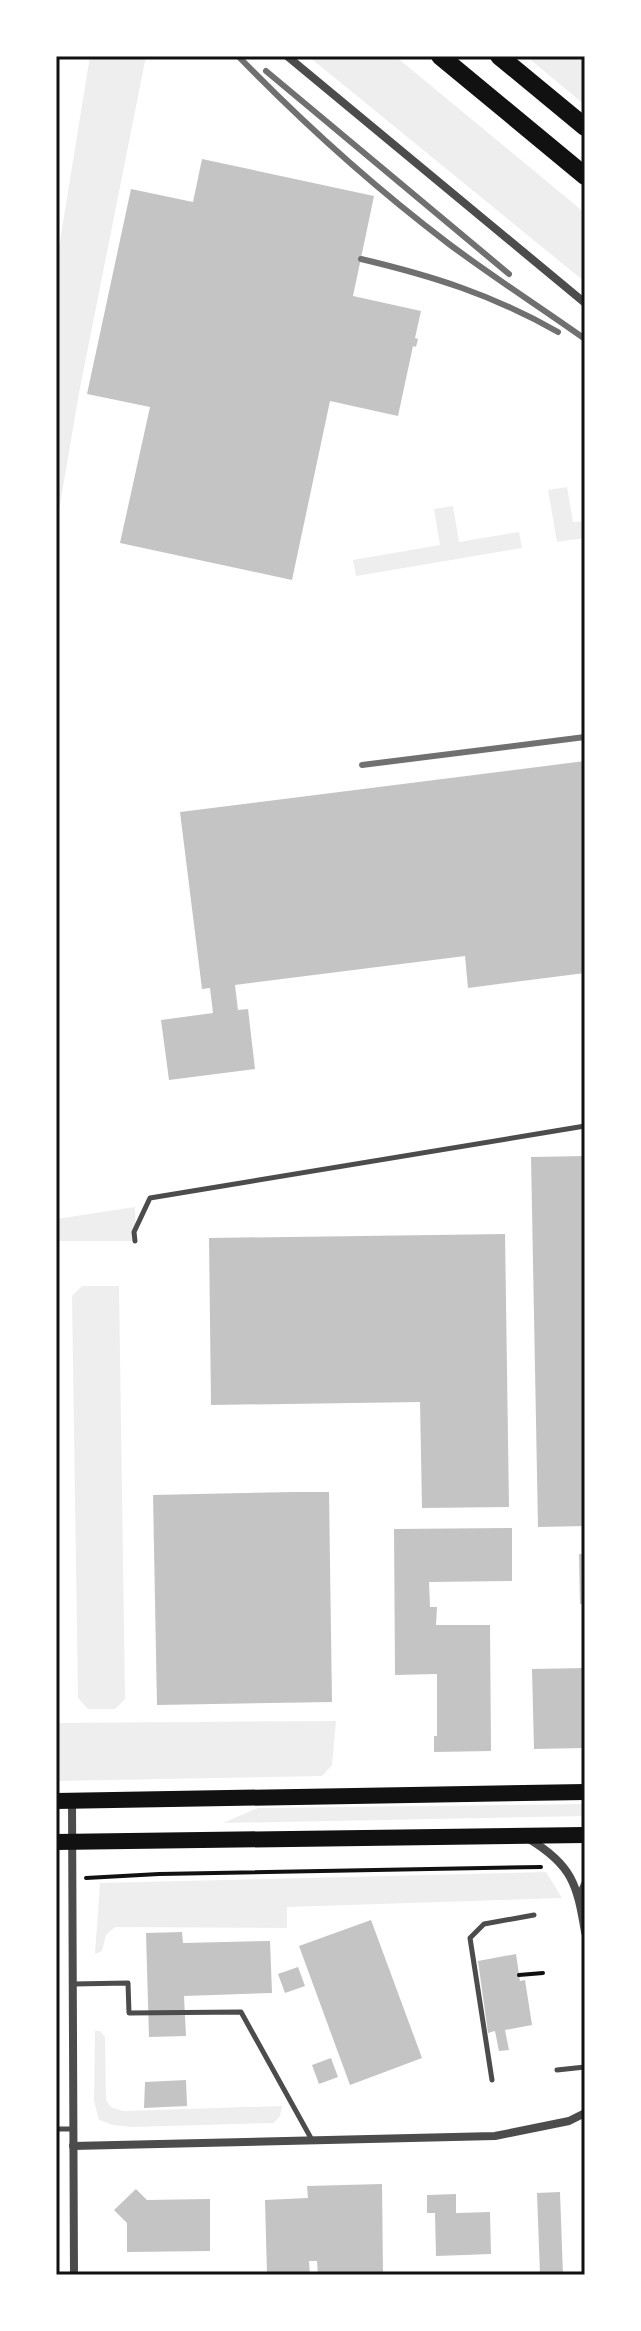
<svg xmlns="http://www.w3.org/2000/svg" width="641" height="2331" font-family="Cabin,sans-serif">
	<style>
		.green { fill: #eee }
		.building { fill: #c4c4c4 }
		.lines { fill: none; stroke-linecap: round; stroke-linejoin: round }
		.path { stroke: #111; stroke-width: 4 }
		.service { stroke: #4c4c4c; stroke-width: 5 }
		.minor { stroke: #4c4c4c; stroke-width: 8 }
		.secondary { stroke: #111; stroke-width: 16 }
		.trunk { stroke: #111; stroke-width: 18 }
		.rail { stroke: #707070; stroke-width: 6 }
		.neatline { fill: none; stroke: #111; stroke-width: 3 }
	</style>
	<rect width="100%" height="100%" fill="#fff"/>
	<!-- green -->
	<g class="green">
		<path d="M90,56H146L79,393L56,528V266Z"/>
		<path d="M308,56H395L585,213V282Z"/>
		<path d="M526,56H585V105Z"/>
		<path d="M567,487L573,522L585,521V538L557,542L548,490Z"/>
		<path d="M453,506L459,542L519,532L522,548L356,576L353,560L440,545L434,509Z"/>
		<path d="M135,1207L136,1241H56V1219Z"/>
		<path d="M82,1286H119L125,1699L115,1709H88L78,1698L72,1296Z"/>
		<path d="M336,1721L332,1765L322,1776L56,1781V1723Z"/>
		<path d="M585,1804V1816L223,1823L258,1808Z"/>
		<path d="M546,1872L562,1898L287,1907V1928L115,1927L106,1935L102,1951L95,1954L100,1883Z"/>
		<path d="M95,2031H100L105,2037L106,2099C109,2108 115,2109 124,2111L282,2106L280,2116L274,2123L132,2127L113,2125L99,2120L94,2101Z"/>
	</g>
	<!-- building -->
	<g class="building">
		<path d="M202,159L374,196L353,296L421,311L415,338L418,339L416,347L413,346L398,416L330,401L292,580L120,543L150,407L87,394L131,189L193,202Z"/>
		<path d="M585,761V973L468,988L465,956L235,985L238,1010L248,1009L255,1069L169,1080L161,1020L213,1013L210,988L202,989L180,812Z"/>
		<path d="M585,1156V1526L538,1527L531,1157Z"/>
		<path d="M505,1234L509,1507L422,1508L420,1402L211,1405L209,1238Z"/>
		<path d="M294,1492H329L332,1702L157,1705L153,1495Z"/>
		<path d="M512,1528V1581L429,1582L430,1607H437L436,1625H490L491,1751L434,1752V1736H437V1674L395,1675L394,1529Z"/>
		<path d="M579,1554H585V1604H580Z"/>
		<path d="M585,1668V1748L534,1749L532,1669Z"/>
		<path d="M371,1920L422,2058L350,2085L299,1946Z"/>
		<path d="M182,1932L183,1943L270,1941L272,1993L184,1996L186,2036L149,2037L146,1933Z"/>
		<path d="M516,1954L520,1981L525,1980L532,2025L505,2030L509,2050L499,2051L495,2031L488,2033L478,1961Z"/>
		<path d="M298,1967L305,1986L285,1993L278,1974Z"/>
		<path d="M331,2058L338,2077L319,2084L312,2065Z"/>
		<path d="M186,2080L187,2106L144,2108L145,2082Z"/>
		<path d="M382,2184L383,2275H318L317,2261H309L310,2275H267L265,2200L308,2198L307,2186Z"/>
		<path d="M136,2189L147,2200L210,2199V2251L127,2252V2223L114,2210Z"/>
		<path d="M560,2192L563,2275H540L537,2193Z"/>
		<path d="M456,2194V2213L490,2212L491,2254L436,2256L435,2213H427V2195Z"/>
	</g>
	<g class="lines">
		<!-- path -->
		<g class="path">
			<path d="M86,1878L159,1874L541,1867"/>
			<path d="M519,1975L543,1973"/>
		</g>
		<!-- service -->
		<g class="service">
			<path d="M135,1241L134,1232L150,1198L585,1126"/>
			<path d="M73,1984L128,1983L129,2013L241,2012L312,2140"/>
			<path d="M557,2070L585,2067"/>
			<path d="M492,2080L470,1938L484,1924L534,1915"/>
			<path d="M56,2129H73"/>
		</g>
		<!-- minor -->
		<g class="minor">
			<path d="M287,56L585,303"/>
			<path d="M72,1801L74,2275"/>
			<path d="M529,1839C572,1865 577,1884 585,1932"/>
			<path d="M579,1898L585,1884"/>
			<path d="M73,2146L495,2136L569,2121L585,2113"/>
		</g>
		<!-- secondary -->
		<g class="secondary">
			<path d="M56,1801L585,1792"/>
			<path d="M56,1842L585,1835"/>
		</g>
		<!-- trunk -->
		<g class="trunk">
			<path d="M440,56L585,176"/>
			<path d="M499,56L585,127"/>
		</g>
		<!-- rail -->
		<g class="rail">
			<path d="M238,56C304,124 374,187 449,244C493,277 540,307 585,339"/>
			<path d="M266,71L509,274"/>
			<path d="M361,259C433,276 493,295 558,332"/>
			<path d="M362,765L585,737"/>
		</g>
	</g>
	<!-- border -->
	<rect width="641" height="2331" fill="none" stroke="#ffffff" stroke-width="116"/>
	<rect x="58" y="58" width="525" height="2215" class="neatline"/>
</svg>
